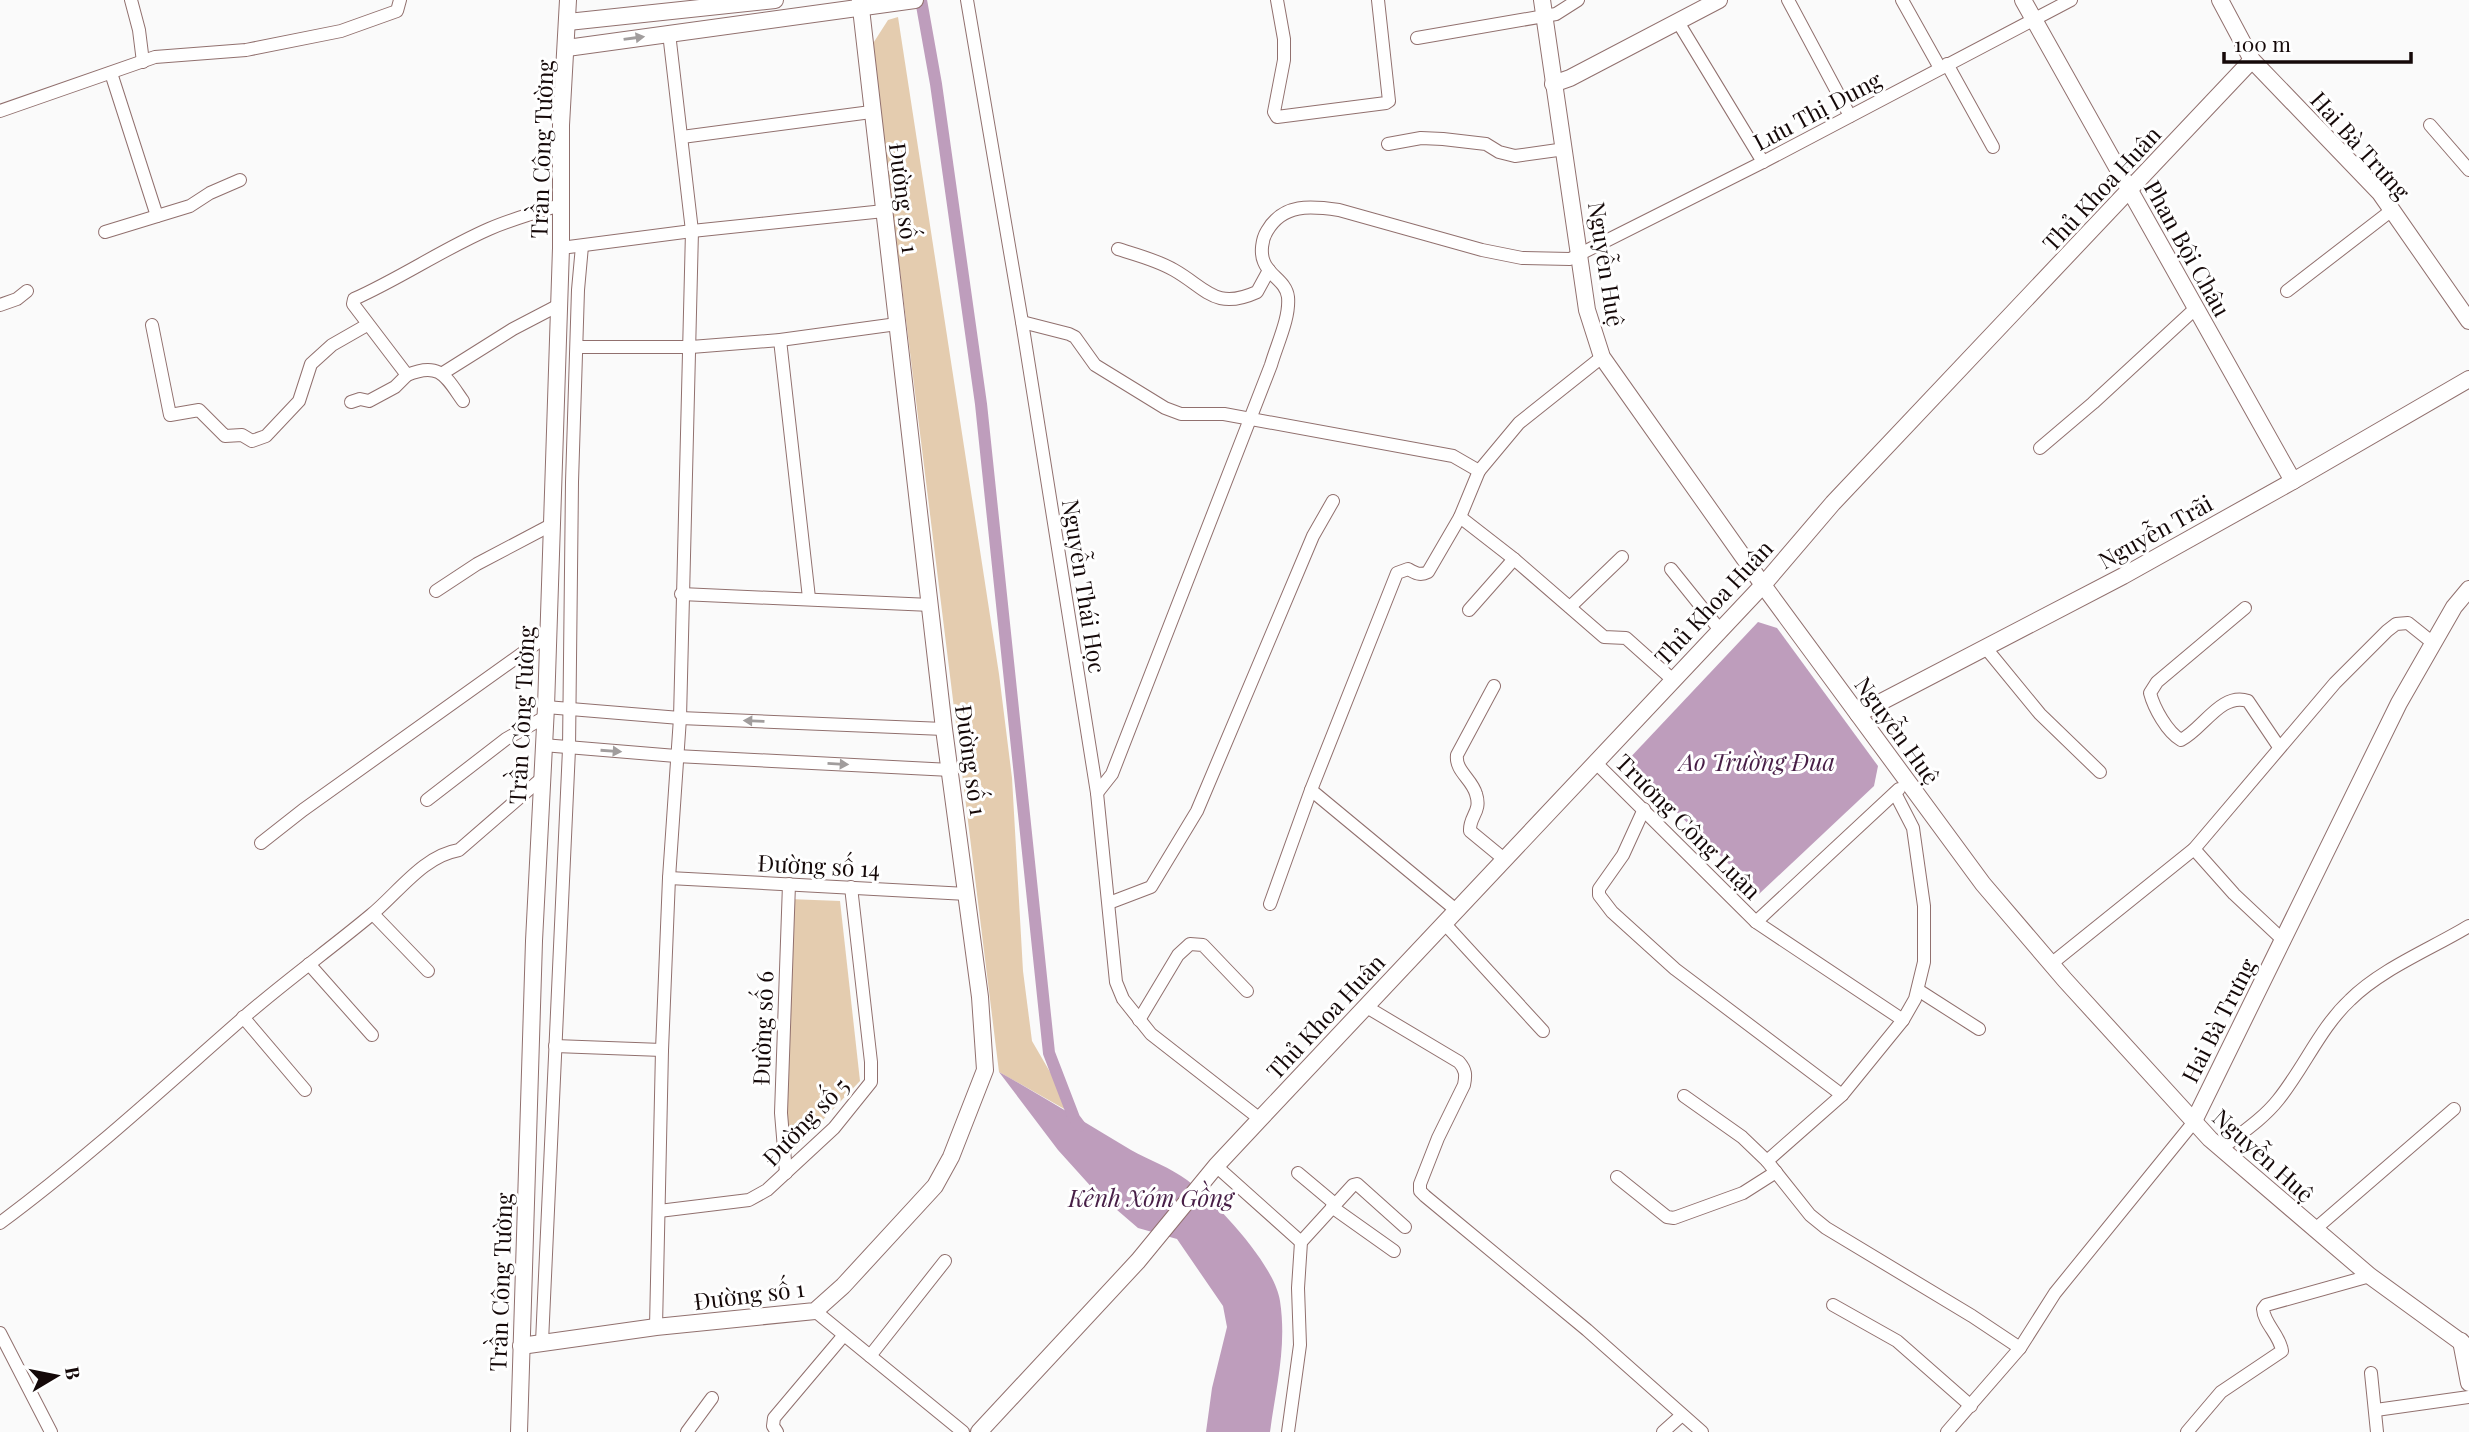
<svg xmlns="http://www.w3.org/2000/svg" width="2469" height="1432" font-family="'Playfair Display',serif">
	<style>
		.green { fill: #e4ccaf }
		.water { fill: #be9dbc }
		.lines { fill: none; stroke-linecap: round; stroke-linejoin: round }
		.canal { stroke: #be9dbc; stroke-width: 12 }
		.street-casing { stroke: #91706e; stroke-width: 14 }
		.secondary-casing { stroke: #91706e; stroke-width: 18 }
		.street { stroke: #fff; stroke-width: 12 }
		.secondary { stroke: #fff; stroke-width: 16 }
		.oneway { fill: #a19d9d }
		.labels { text-anchor: middle; dominant-baseline: central; stroke-width: 6; stroke-linejoin: round; paint-order: stroke }
		.street-label { font-size: 23px; fill: #150909; stroke: #fff }
		.water-label { font-size: 24px; font-style: italic; fill: #471e46; stroke: #fff }
	</style>
	<rect width="100%" height="100%" fill="#fafafa"/>
	<!-- green -->
	<g class="green">
		<path d="M898,17L999,674L1012,778L1023,971L1032,1041L1075,1115L999,1072L872,45L888,20Z"/>
		<path d="M789,899L840,901L860,1081L792,1152L782,1153Z"/>
	</g>
	<!-- water -->
	<g class="water">
		<path d="M1758,622L1777,628L1878,766L1874,786L1759,894L1626,762Z"/>
		<path d="M999,1072C1044,1097 1087,1124 1131,1150C1149,1160 1171,1168 1187,1180C1216,1202 1275,1265 1280,1301C1287,1347 1276,1387 1270,1432H1206L1212,1388L1227,1327L1223,1306L1177,1239L1138,1228L1095,1191L1058,1150Z"/>
	</g>
	<g class="lines">
		<!-- canal -->
		<path class="canal" d="M921,0L936,84L981,404L1049,1053L1074,1118L1080,1126"/>
		<!-- street casing -->
		<g class="street-casing">
			<g id="street">
				<path d="M131,0L139,30L143,62"/>
				<path d="M967,0L1022,322L1097,793L1116,982L1123,999L1151,1034L1260,1119"/>
				<path d="M1277,0L1284,39V60L1274,112L1277,117L1386,103L1389,101L1378,0"/>
				<path d="M1788,0L1850,116"/>
				<path d="M1902,0L1940,68"/>
				<path d="M1678,22L1763,162"/>
				<path d="M1417,38L1556,14L1578,0"/>
				<path d="M1947,64L1993,147"/>
				<path d="M111,73L157,216"/>
				<path d="M0,111L155,57L246,50L341,31L397,11L400,0"/>
				<path d="M2430,125L2469,170"/>
				<path d="M682,137L871,112"/>
				<path d="M1388,144L1421,138L1443,139L1486,144L1499,152L1515,156L1565,149"/>
				<path d="M105,232L190,206L210,193L240,180"/>
				<path d="M561,248L692,231L884,211"/>
				<path d="M1118,249C1137,255 1157,260 1174,270C1206,288 1215,311 1257,292L1269,270"/>
				<path d="M2287,291L2392,210"/>
				<path d="M0,305L17,299L27,291"/>
				<path d="M1022,322L1069,334L1075,337L1095,365L1165,408L1181,414H1224L1453,456L1479,471L1460,517L1428,572C1420,576 1415,573 1408,569L1397,573L1311,790L1270,904"/>
				<path d="M152,325L170,415L199,410L225,436L242,435L252,441L266,436L299,401L311,364L332,345L367,325"/>
				<path d="M780,340L809,598"/>
				<path d="M578,347H691L780,340L897,324"/>
				<path d="M443,373L513,329L559,305"/>
				<path d="M463,401C446,377 440,361 407,375L353,304L354,299C401,278 443,249 489,229C512,219 537,212 561,205"/>
				<path d="M351,402L360,399L369,401L395,387L407,375"/>
				<path d="M2040,448L2093,403L2196,308"/>
				<path d="M1479,471L1519,423L1602,357"/>
				<path d="M1460,517L1514,559L1604,637L1626,638L1673,680"/>
				<path d="M1671,569L1720,630"/>
				<path d="M436,591L477,564L551,525"/>
				<path d="M681,594L931,605"/>
				<path d="M1570,607L1622,557"/>
				<path d="M2245,608L2157,682L2150,693C2154,708 2167,732 2181,740C2203,729 2221,692 2248,701L2279,747"/>
				<path d="M1469,610L1514,559"/>
				<path d="M1985,647L2040,714L2100,772"/>
				<path d="M1494,686L1457,755C1455,771 1472,779 1476,794C1482,812 1469,816 1470,831L1504,859"/>
				<path d="M546,707L680,718L944,729"/>
				<path d="M543,745L676,756L951,770"/>
				<path d="M1595,762L1756,922L1903,1020L1915,999L1924,962V906L1913,828L1895,793"/>
				<path d="M1311,790L1456,910"/>
				<path d="M1097,793L1112,774L1271,365C1277,344 1290,318 1288,297C1286,281 1269,276 1264,262C1260,253 1262,239 1267,231C1283,203 1311,206 1339,210L1482,250L1522,258L1570,259L1763,162L2071,0"/>
				<path d="M427,800L506,739L545,717"/>
				<path d="M1644,809L1623,855L1599,889V895L1612,912L1675,969L1842,1095"/>
				<path d="M261,843L303,810L548,635"/>
				<path d="M2194,849L2234,894L2284,941"/>
				<path d="M669,878L967,894"/>
				<path d="M1109,903L1151,887L1197,811L1313,536L1333,501"/>
				<path d="M373,914L428,971"/>
				<path d="M1756,922L1899,789"/>
				<path d="M1444,923L1543,1031"/>
				<path d="M309,964L372,1035"/>
				<path d="M2051,964L2194,849L2335,683L2387,631L2396,624L2408,623L2433,643"/>
				<path d="M1918,990L1979,1029"/>
				<path d="M1365,1006L1459,1062C1466,1070 1466,1075 1464,1085L1438,1138L1420,1184V1191L1425,1196L1587,1330L1702,1432"/>
				<path d="M243,1017L305,1090"/>
				<path d="M1139,1020L1178,955L1190,944L1203,945L1247,991"/>
				<path d="M555,1046L662,1050"/>
				<path d="M1684,1096L1742,1137L1767,1161L1842,1095L1903,1020"/>
				<path d="M2221,1149C2240,1134 2263,1119 2278,1100C2304,1068 2320,1028 2350,1000C2381,969 2431,949 2469,926"/>
				<path d="M1767,1161L1810,1215L1826,1228L1972,1316L2020,1348"/>
				<path d="M1216,1166L1301,1242"/>
				<path d="M786,1173L781,1113L789,884"/>
				<path d="M1298,1173L1335,1204"/>
				<path d="M1617,1177L1667,1217L1674,1218L1743,1193L1776,1172"/>
				<path d="M1332,1207L1394,1251"/>
				<path d="M659,1211L749,1200L767,1190L834,1128L871,1082V1062L851,887"/>
				<path d="M0,1223C85,1160 163,1088 243,1018C284,982 329,950 371,915C398,893 423,856 459,850L541,779"/>
				<path d="M2314,1230L2454,1109"/>
				<path d="M1833,1305L1897,1341L1971,1406"/>
				<path d="M815,1311L963,1432"/>
				<path d="M656,1327L662,1050L669,878L680,718L692,231L669,33"/>
				<path d="M0,1333L51,1432"/>
				<path d="M542,1342L569,749L572,482L578,290L582,246"/>
				<path d="M870,1356L945,1261"/>
				<path d="M2371,1373L2377,1432"/>
				<path d="M2376,1410L2469,1397"/>
				<path d="M687,1432L712,1398"/>
				<path d="M777,1432L773,1426L774,1418L844,1335"/>
				<path d="M1288,1432L1300,1345L1298,1288L1301,1242L1353,1185L1357,1184L1405,1227"/>
				<path d="M1663,1432L1682,1415"/>
				<path d="M1947,1432L2020,1348L2055,1293L2193,1123"/>
				<path d="M2187,1432L2221,1392L2282,1351C2280,1335 2264,1324 2263,1309L2266,1305L2370,1276"/>
			</g>
		</g>
		<!-- secondary casing -->
		<g class="secondary-casing">
			<g id="secondary">
				<path d="M1542,0L1587,310L1602,357L1763,585L1983,884L2065,980L2210,1139L2370,1276L2469,1348"/>
				<path d="M2023,0L2293,481"/>
				<path d="M2220,0L2252,60L2380,193L2469,321"/>
				<path d="M568,22L775,0"/>
				<path d="M567,48L915,0"/>
				<path d="M1553,84L1570,78L1719,0"/>
				<path d="M1858,714L2123,576L2293,481L2469,379"/>
				<path d="M2193,1123L2399,703L2454,607L2469,589"/>
				<path d="M2461,1341L2469,1383"/>
				<path d="M521,1346L656,1327L815,1311L843,1286L935,1186L951,1157L985,1070L980,997L944,729L860,0"/>
				<path d="M519,1432L534,941L546,707L561,248V125L568,0"/>
				<path d="M979,1432L1138,1261L1216,1166L1260,1119L1763,585L1833,503L2252,60"/>
			</g>
		</g>
		<!-- street -->
		<use href="#street" class="street"/>
		<!-- secondary -->
		<use href="#secondary" class="secondary"/>
	</g>
	<!-- one-way arrows -->
	<defs><path id="oneway-solid" d="M-6-.8H1V-3.2L6.5 0L1 3.2V.8H-6Z" transform="scale(1.75)"/></defs>
	<g class="oneway">
		<use href="#oneway-solid" transform="translate(634 38) rotate(-8)"/>
		<use href="#oneway-solid" transform="translate(754 721) rotate(-178)"/>
		<use href="#oneway-solid" transform="translate(611 751) rotate(4)"/>
		<use href="#oneway-solid" transform="translate(838 764) rotate(3)"/>
	</g>
	<g class="labels">
		<!-- street labels -->
		<g class="street-label">
			<text transform="translate(1817 110) rotate(-28)">Lưu Thị Dung</text>
			<text transform="translate(2361 145) rotate(48)">Hai Bà Trưng</text>
			<text transform="translate(541 149) rotate(-88)">Trần Công Tường</text>
			<text transform="translate(2101 188) rotate(-47)">Thủ Khoa Huân</text>
			<text transform="translate(905 198) rotate(83)">Đường số 1</text>
			<text transform="translate(2188 248) rotate(61)">Phan Bội Châu</text>
			<text transform="translate(1607 264) rotate(81)">Nguyễn Huệ</text>
			<text transform="translate(2155 531) rotate(-29)">Nguyễn Trãi</text>
			<text transform="translate(1085 586) rotate(81)">Nguyễn Thái Học</text>
			<text transform="translate(1713 602) rotate(-47)">Thủ Khoa Huân</text>
			<text transform="translate(521 715) rotate(-87)">Trần Công Tường</text>
			<text transform="translate(1898 730) rotate(54)">Nguyễn Huệ</text>
			<text transform="translate(972 760) rotate(82)">Đường số 1</text>
			<text transform="translate(1689 826) rotate(45)">Trương Công Luận</text>
			<text transform="translate(819 865) rotate(3)">Đường số 14</text>
			<text transform="translate(1325 1016) rotate(-47)">Thủ Khoa Huân</text>
			<text transform="translate(2218 1020) rotate(-63)">Hai Bà Trưng</text>
			<text transform="translate(762 1028) rotate(-88)">Đường số 6</text>
			<text transform="translate(805 1121) rotate(-46)">Đường số 5</text>
			<text transform="translate(2264 1155) rotate(42)">Nguyễn Huệ</text>
			<text transform="translate(500 1282) rotate(-88)">Trần Công Tường</text>
			<text transform="translate(749 1294) rotate(-7)">Đường số 1</text>
		</g>
		<!-- water labels -->
		<g class="water-label">
			<text x="1757" y="761">Ao Trường Đua</text>
			<text x="1151" y="1197">Kênh Xóm Gồng</text>
		</g>
	</g>
	<!-- north arrow -->
	<g transform="translate(56 1376) rotate(80)" stroke="#ffffff" stroke-width="5" paint-order="stroke">
	<path d="M0-5L12 26L0 18L-12 26Z" fill="#150909"/>
	<text y="-10" font-size="19" font-weight="bold" text-anchor="middle" fill="#150909">B</text>
	</g>
	<!-- scale -->
	<path d="M2224 52v10h187v-10" fill="none" stroke="#150909" stroke-width="3.5"/>
	<text x="2234" y="52" font-size="21" fill="#150909" stroke="#ffffff" stroke-width="5" paint-order="stroke">100 m</text>
</svg>
